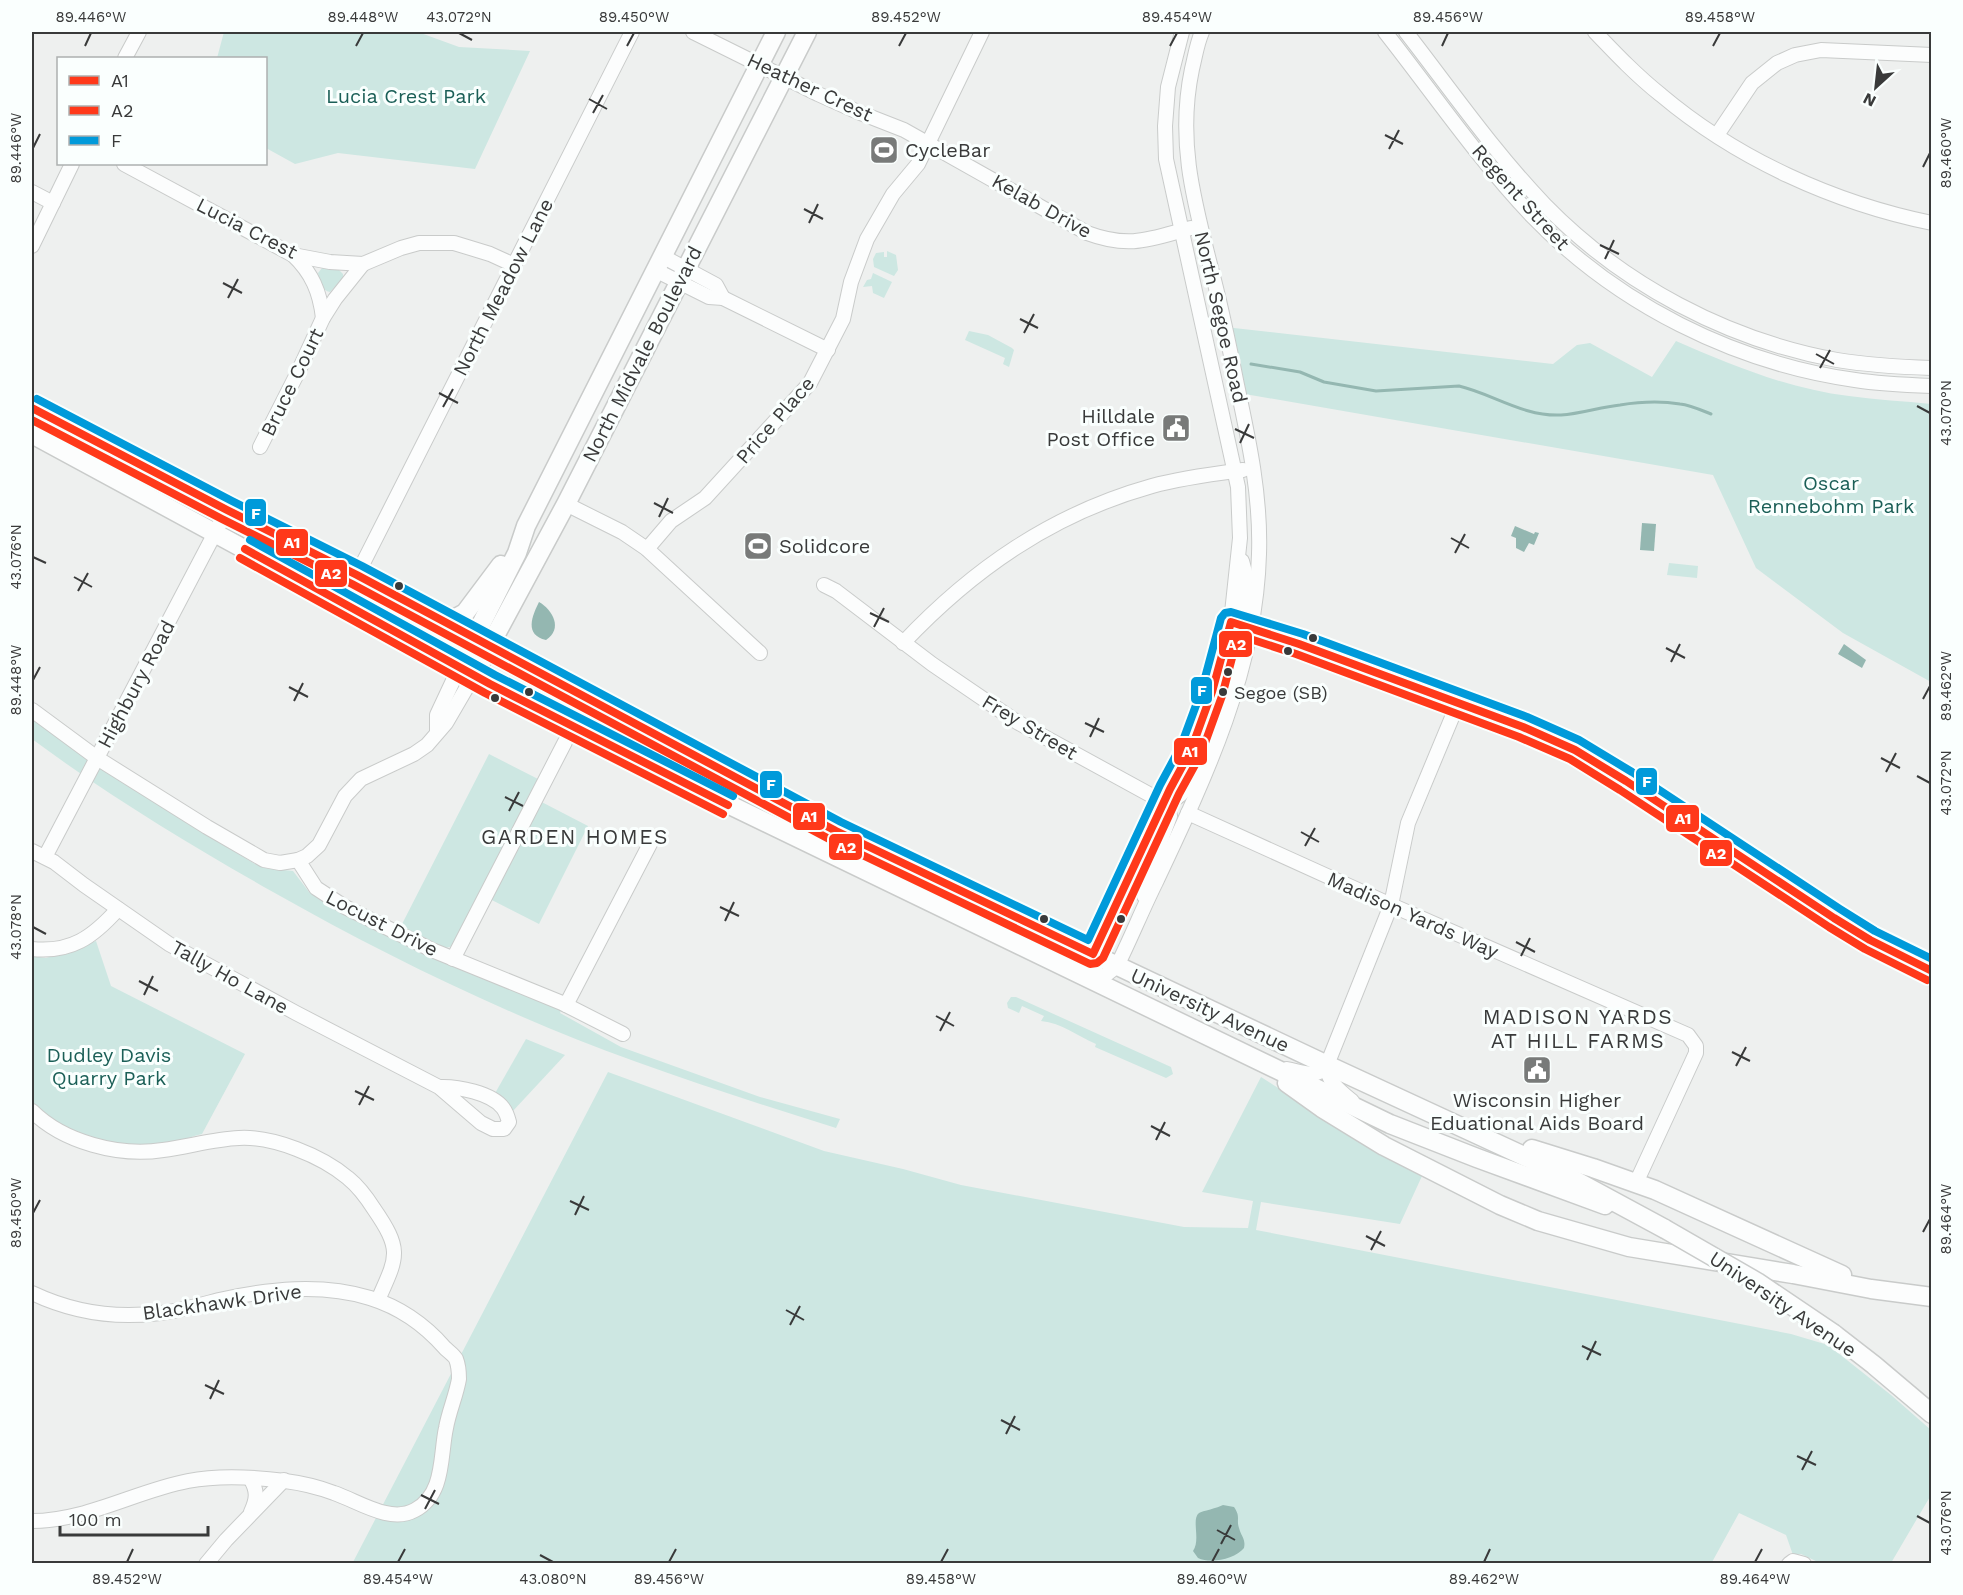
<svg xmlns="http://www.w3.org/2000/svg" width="1963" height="1595" font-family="'Work Sans',sans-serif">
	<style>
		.green { fill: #cde7e2 }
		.water { fill: #94b7b1 }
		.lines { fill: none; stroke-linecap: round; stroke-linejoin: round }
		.stream { stroke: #94b7b1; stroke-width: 3 }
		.minor-casing { stroke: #c9cbca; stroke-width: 16 }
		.major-casing { stroke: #c9cbca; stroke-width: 21 }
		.minor { stroke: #fcfdfd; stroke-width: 14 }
		.major { stroke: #fcfdfd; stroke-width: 18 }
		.major-bridge-casing { stroke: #c9cbca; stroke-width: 21; stroke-linecap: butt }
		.major-bridge { stroke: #fcfdfd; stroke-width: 18 }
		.bus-1-casing { stroke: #fafffe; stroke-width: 12 }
		.bus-2-casing { stroke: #fafffe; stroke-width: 12 }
		.bus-3-casing { stroke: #fafffe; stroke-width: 12 }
		.bus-1 { stroke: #ff391a; stroke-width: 8 }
		.bus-2 { stroke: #ff391a; stroke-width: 8 }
		.bus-3 { stroke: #009ada; stroke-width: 8 }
		.ticks { fill: none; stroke: #393a3a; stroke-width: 2 }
		.bus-dot { fill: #393a3a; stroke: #fafffe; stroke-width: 2 }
		.labels { text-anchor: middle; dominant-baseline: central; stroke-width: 6; stroke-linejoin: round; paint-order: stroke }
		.bus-label { font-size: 18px; fill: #393a3a; stroke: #fafffe; text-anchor: start }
		.street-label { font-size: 20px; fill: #393a3a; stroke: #fafffe }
		.park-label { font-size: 20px; fill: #1b5f57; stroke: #fafffe }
		.poi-label { font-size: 20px; fill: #393a3a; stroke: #fafffe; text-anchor: start }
		.neighbourhood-label { font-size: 21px; letter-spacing: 1.5px; fill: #393a3a; stroke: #fafffe }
		.line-badge { stroke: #fafffe; stroke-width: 2 }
		.badge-label { font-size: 16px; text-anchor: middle; font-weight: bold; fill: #fff }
		.neatline { fill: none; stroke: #393a3a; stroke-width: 2 }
		.ticks-label { font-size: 15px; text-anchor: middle; fill: #393a3a }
	</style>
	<rect width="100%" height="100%" fill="#eef0ef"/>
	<!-- green -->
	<g class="green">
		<path d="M224,32H418L459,47L530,51L475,169L338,153L295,164L266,148V58H217Z"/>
		<path d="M887,251L896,255L898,270L894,276L874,267L873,259L876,253L884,252V257H887Z"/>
		<path d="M322,268L338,269L343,274V278L330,292C322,291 319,281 318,273Z"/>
		<path d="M873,273L892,282L884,298L873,293L872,286L863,287L867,280L871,279Z"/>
		<path d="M1225,327L1553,364L1577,345L1590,343L1652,377L1676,341C1731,365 1789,389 1849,396C1877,400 1904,401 1931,404V682L1843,633L1756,568L1713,475L1239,393Z"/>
		<path d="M969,331L988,335L1012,348L1014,350L1009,367L1003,364L1005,358L965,340Z"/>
		<path d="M1669,563L1698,566L1697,578L1667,575Z"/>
		<path d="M32,719L144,796L255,864L265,868L293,871L309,892L341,911L561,1010L560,1013L621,1047L760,1097L840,1119L836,1128C768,1107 701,1085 634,1061C509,1016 388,957 273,892C190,845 109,796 32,739Z"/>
		<path d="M489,754L540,780L532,797L588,826L539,924L480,894L453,946L446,948L401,926Z"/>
		<path d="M96,941L111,986L245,1054L202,1134C186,1138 168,1145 152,1146C108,1147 64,1133 32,1103V956L46,958Z"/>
		<path d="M1011,997H1016L1171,1067L1173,1074L1166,1078L1095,1047L1096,1044C1077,1036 1062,1023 1041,1021L1044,1016L1022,1006L1019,1013L1008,1008L1007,1003Z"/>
		<path d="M526,1039L565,1055L512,1112L494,1095Z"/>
		<path d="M608,1072L824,1151L903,1169L961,1185L1184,1227L1248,1228L1253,1201L1202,1192L1261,1077L1379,1153L1422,1176L1400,1224L1261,1202L1256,1230L1791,1334L1828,1345L1891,1395L1931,1430V1495L1891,1563H1820L1801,1554L1793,1555L1786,1535L1739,1513L1711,1564H352Z"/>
	</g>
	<!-- water -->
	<g class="water">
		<path d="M1642,523L1656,524L1654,551L1640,550Z"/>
		<path d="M1515,526L1534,534L1535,532L1539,533L1534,545L1529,543L1524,552L1516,548V538L1511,536Z"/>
		<path d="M539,602C553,610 563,629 546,640C524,635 532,616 539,602Z"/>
		<path d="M1844,644L1866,660L1862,668L1838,654Z"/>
		<path d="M1223,1505L1234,1507C1241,1517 1236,1519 1239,1528C1241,1536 1246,1539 1244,1548C1235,1559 1211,1564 1198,1558L1193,1551C1201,1540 1191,1519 1199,1513C1202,1511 1218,1508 1223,1505Z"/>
	</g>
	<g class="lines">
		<!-- stream -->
		<path class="stream" d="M1251,364L1300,372L1324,382L1376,391L1459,386C1493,394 1524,417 1561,415C1581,414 1600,407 1620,405C1639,402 1661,401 1680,404C1690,405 1701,410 1711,414"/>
		<!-- minor casing -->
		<g class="minor-casing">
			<g id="minor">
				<path d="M693,32L818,94L858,112L904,130L1087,233C1130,249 1150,239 1191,228"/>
				<path d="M1182,32L1168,87L1165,126L1166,159L1238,487L1240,538L1231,622L1212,692L1191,750L1170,789L1093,954L1097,982L1117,966C1131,938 1142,910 1156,882C1205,778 1256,671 1259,554C1261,497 1249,441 1237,385C1230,350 1223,315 1214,280C1196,208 1176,145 1192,69C1195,57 1197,43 1202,32"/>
				<path d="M1385,32C1433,93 1478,159 1532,216C1617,304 1734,363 1855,380C1880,384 1906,385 1932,386"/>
				<path d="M1406,32C1451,90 1494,152 1545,205C1622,284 1727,340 1837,360C1868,365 1900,367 1932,368"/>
				<path d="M1595,32C1616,54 1637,76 1661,95C1737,159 1834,203 1932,223"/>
				<path d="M125,58L139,32"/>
				<path d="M1717,135L1752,83L1777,63L1795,55L1821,50L1932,55"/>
				<path d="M124,164L293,255L330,262L363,264L401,248L419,243H454L490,254L514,265"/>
				<path d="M32,192L53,203"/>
				<path d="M32,246L72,164"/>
				<path d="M293,255C312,273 320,292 323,318"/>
				<path d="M662,256L716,285L723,298"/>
				<path d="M655,270L709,297L723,298L828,350"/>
				<path d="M260,447L299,370L323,318L335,299L363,264"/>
				<path d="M566,504L622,532L647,549L760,653"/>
				<path d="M647,549L671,521L705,498L810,383L843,319L851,282L867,239L893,194L918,164L982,32"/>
				<path d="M1242,561L1245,572L1242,618L1252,629"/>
				<path d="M357,575L632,32"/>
				<path d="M824,585L836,591L932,664L1017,722L1167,804L1170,816L1147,877L1144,896"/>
				<path d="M1231,622L1299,644L1523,727L1575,750L1626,781L1834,918L1870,940L1932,971"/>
				<path d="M903,643C973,569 1052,514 1152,486C1181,478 1213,474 1243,470"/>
				<path d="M32,710L97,758L207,827L264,860L280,863L298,860L307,856L319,845L345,796L361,779L414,754L427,745L446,723L474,675"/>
				<path d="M437,732V715L459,668"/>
				<path d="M1164,802C1185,801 1195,774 1204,757"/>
				<path d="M1188,813L1391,905L1688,1035L1696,1046V1053L1636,1183"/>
				<path d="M32,851L54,862L84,885L169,944L296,1013L439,1087L481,1123L493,1129H504L509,1122C508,1118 506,1112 503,1108C492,1093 457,1086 439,1087"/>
				<path d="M45,857L227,510"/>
				<path d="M298,860L316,888L345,907L432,950L562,1003L623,1034"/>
				<path d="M32,949C71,953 93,937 118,909"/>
				<path d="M453,959L565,742"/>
				<path d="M566,1005L652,840"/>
				<path d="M1327,1065C1326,1081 1341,1092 1352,1101"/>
				<path d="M1287,1069C1302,1072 1316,1080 1327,1065L1391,905L1408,823L1458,703"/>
				<path d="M32,1111C63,1142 119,1157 163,1150C188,1147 213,1139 239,1138C273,1136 322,1156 348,1178C358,1186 367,1198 374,1209C403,1251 397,1257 378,1300"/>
				<path d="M32,1293C72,1312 115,1319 160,1313C180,1311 200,1305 219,1300C269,1289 321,1283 370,1298C399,1307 425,1325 445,1348C448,1351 454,1355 456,1359C458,1364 459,1373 459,1379C456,1396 449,1411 446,1428C440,1455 445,1494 415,1510C390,1524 358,1501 334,1493C318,1487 301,1483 285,1481C254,1477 219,1475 188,1481C136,1491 86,1521 32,1521"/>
				<path d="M250,1478C258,1491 257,1499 251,1512"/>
				<path d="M206,1564L226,1540L284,1480"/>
				<path d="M1789,1564L1793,1561L1804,1564"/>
			</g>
		</g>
		<!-- major casing -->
		<g class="major-casing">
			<g id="major">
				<path d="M32,408L227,510L357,575L747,784L900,863L1327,1065L1565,1175L1665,1229"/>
				<path d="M32,434L259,557L444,660L649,766L1390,1124L1477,1158L1605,1205"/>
				<path d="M288,563L335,583L441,639C455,644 467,645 481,640"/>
				<path d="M442,620L454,619L465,613L501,565"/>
				<path d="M459,668L517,553L526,526L776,32"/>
				<path d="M474,675L566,504L807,32"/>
				<path d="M1287,1083L1322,1108L1384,1146L1500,1205L1538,1221L1629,1247L1793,1274L1871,1289L1932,1297"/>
				<path d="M1532,1149L1593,1168L1655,1190L1842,1275"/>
				<path d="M1834,1334L1874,1365L1932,1414"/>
			</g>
		</g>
		<!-- minor -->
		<use href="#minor" class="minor"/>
		<!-- major -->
		<use href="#major" class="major"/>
		<!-- major-bridge casing -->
		<g class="major-bridge-casing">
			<path id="major-bridge" d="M1665,1229L1757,1282L1834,1334"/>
		</g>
		<!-- major-bridge -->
		<use href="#major-bridge" class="major-bridge"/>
		<!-- bus-1 casing -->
		<g class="bus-1-casing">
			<g id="bus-1">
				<path d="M32,408L227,510L357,575L836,831L1093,954L1170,789L1191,750L1212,692L1231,622L1299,644L1523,727L1575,750L1626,781L1834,918L1870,940L1932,971"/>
				<path d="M245,549L490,684L728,805"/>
			</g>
		</g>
		<!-- bus-2 casing -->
		<g class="bus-2-casing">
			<g id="bus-2">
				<path d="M32,420L222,519L352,584L831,840L1090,964L1097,963L1103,958L1179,794L1201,754L1222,696L1238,635L1296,654L1519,737L1570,759L1620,790L1829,927L1865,949L1927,980"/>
				<path d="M240,558L485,693L723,814"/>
			</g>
		</g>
		<!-- bus-3 casing -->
		<g class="bus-3-casing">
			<g id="bus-3">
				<path d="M37,399L232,501L362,566L841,822L1088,940L1160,785L1181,746L1202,689L1221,618L1225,613L1231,612L1303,634L1527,717L1579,740L1632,772L1840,909L1875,931L1932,959"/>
				<path d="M250,540L495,675L733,796"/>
			</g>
		</g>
		<!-- bus-1 -->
		<use href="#bus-1" class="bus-1"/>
		<!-- bus-2 -->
		<use href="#bus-2" class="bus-2"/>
		<!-- bus-3 -->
		<use href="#bus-3" class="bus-3"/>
	</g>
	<!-- ticks -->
	<path class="ticks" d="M459,33L472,40M85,46L91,33M356,46L363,33M627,46L634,33M899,46L906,33M1170,46L1177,33M1442,46L1448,33M1713,46L1720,33M589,99L607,109M593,113L603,95M1385,135L1403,144M33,148L40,134M1389,149L1399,130M1923,167L1930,153M804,209L823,219M809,223L818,204M1600,245L1619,254M1605,259L1614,240M223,283L242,293M228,298L238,279M1020,319L1038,328M1024,333L1034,314M1816,354L1834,364M1820,368L1830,350M439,393L458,403M1917,406L1930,413M443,407L453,389M1235,429L1254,438M1240,443L1249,424M654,503L673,513M659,517L668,498M1451,538L1469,548M1455,553L1465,534M33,557L46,563M74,577L92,587M78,591L88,573M870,613L889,622M874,627L884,608M1666,648L1685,658M1671,662L1680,644M33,680L40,667M289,687L308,697M1923,699L1930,686M294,701L303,683M1085,723L1104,732M1090,737L1099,718M1881,758L1900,768M1886,772L1896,753M1917,776L1930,783M505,797L523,806M509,811L519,792M1301,832L1319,842M1305,846L1315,828M720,907L739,916M725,921L734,902M33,927L46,934M1516,942L1535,952M1521,956L1530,938M139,981L158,991M144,995L153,976M936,1016L954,1026M940,1031L950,1012M1732,1052L1750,1061M1736,1066L1746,1047M355,1091L374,1100M359,1105L369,1086M1151,1126L1170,1136M1156,1140L1165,1122M570,1201L589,1210M33,1213L40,1200M575,1215L584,1196M1923,1232L1930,1219M1366,1236L1385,1246M1371,1250L1381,1231M786,1310L804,1320M790,1325L800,1306M1582,1346L1601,1355M1587,1360L1596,1341M205,1385L224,1394M210,1399L219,1380M1001,1420L1020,1430M1006,1434L1015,1416M1797,1456L1816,1465M1802,1470L1812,1451M421,1495L439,1504M425,1509L435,1490M1917,1516L1930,1523M1217,1530L1235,1540M1221,1544L1231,1525M540,1555L553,1562M127,1562L133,1549M398,1562L405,1549M669,1562L676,1549M941,1562L948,1549M1212,1562L1219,1549M1484,1562L1490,1549M1755,1562L1762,1549"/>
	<!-- icons -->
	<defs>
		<g id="stadium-square" transform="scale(1.5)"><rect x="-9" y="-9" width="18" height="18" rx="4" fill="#787a79" stroke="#fafffe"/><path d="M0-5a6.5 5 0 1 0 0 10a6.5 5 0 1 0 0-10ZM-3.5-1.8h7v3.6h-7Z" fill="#fff"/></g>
		<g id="civic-square" transform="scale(1.5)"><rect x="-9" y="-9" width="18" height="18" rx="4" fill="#787a79" stroke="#fafffe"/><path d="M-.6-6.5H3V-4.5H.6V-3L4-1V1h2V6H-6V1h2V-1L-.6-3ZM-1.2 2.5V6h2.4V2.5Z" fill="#fff"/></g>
	</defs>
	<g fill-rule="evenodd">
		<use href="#stadium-square" x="884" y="150"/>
		<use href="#civic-square" x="1176" y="428"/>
		<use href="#stadium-square" x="758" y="546"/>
		<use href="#civic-square" x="1537" y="1070"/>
	</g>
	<!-- markers -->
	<g class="bus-dot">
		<circle cx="399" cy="586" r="5"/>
		<circle cx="1313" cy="638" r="5"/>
		<circle cx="1288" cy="651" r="5"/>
		<circle cx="1228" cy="672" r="5"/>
		<circle cx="529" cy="692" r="5"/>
		<circle cx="1223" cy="692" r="5"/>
		<circle cx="495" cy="698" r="5"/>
		<circle cx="1044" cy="919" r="5"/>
		<circle cx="1121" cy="919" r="5"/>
	</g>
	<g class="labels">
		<!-- bus labels -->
		<g class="bus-label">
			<text x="1234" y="692">Segoe (SB)</text>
		</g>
		<!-- street labels -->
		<g class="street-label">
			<text transform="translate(810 87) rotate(25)">Heather Crest</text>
			<text transform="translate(1521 197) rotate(48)">Regent Street</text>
			<text transform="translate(1042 206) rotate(29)">Kelab Drive</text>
			<text transform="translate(247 228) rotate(27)">Lucia Crest</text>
			<text transform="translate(503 287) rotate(-63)">North Meadow Lane</text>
			<text transform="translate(1221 317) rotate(77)">North Segoe Road</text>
			<text transform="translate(642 354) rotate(-63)">North Midvale Boulevard</text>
			<text transform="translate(292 382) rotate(-64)">Bruce Court</text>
			<text transform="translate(775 420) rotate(-49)">Price Place</text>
			<text transform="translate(136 684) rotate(-62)">Highbury Road</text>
			<text transform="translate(1030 727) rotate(31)">Frey Street</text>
			<text transform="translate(1413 915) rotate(24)">Madison Yards Way</text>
			<text transform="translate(382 923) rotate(27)">Locust Drive</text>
			<text transform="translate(230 977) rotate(29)">Tally Ho Lane</text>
			<text transform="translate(1210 1010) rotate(25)">University Avenue</text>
			<text transform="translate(222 1302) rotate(-8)">Blackhawk Drive</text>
			<text transform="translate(1783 1304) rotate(34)">University Avenue</text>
		</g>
		<!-- park labels -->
		<g class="park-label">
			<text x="406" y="96">Lucia Crest Park</text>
			<text x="1831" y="483">Oscar<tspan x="1831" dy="23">Rennebohm Park</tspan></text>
			<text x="109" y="1055">Dudley Davis<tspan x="109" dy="23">Quarry Park</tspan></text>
		</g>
		<!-- poi labels -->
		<g class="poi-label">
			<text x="905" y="150">CycleBar</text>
			<text x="1155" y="416" text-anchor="end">Hilldale<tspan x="1155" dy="23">Post Office</tspan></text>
			<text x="779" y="546">Solidcore</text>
			<text x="1537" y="1100" text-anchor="middle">Wisconsin Higher<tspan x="1537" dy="23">Eduational Aids Board</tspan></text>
		</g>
		<!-- neighbourhood labels -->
		<g class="neighbourhood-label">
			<text x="575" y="836">GARDEN HOMES</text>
			<text x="1578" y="1016">MADISON YARDS<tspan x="1578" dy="24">AT HILL FARMS</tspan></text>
		</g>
	</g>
	<g class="line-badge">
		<rect x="244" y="498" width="23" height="29" rx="6" fill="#009ada"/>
		<rect x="275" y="528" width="34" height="29" rx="6" fill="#ff391a"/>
		<rect x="314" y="559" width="34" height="29" rx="6" fill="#ff391a"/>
		<rect x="1218" y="630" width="35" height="28" rx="6" fill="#ff391a"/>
		<rect x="1190" y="676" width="23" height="29" rx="6" fill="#009ada"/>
		<rect x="1173" y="737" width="35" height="29" rx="6" fill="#ff391a"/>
		<rect x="1635" y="767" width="23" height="29" rx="6" fill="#009ada"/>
		<rect x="759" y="770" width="24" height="29" rx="6" fill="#009ada"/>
		<rect x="792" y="802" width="34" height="29" rx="6" fill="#ff391a"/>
		<rect x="1665" y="804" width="35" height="29" rx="6" fill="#ff391a"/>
		<rect x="828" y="833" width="35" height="28" rx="6" fill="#ff391a"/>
		<rect x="1699" y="839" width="34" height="28" rx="6" fill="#ff391a"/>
	</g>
	<g class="badge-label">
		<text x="256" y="519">F</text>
		<text x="292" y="548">A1</text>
		<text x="331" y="579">A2</text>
		<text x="1236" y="650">A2</text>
		<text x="1202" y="696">F</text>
		<text x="1190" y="757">A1</text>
		<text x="1647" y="787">F</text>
		<text x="771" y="790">F</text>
		<text x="809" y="822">A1</text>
		<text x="1683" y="824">A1</text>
		<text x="846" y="853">A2</text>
		<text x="1716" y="859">A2</text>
	</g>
	<!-- border -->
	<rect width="1963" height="1595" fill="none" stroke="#fafffe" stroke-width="66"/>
	<!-- legend -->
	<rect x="57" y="57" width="210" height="108" fill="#fafffe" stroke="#adb0b0" stroke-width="1.5"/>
	<rect x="69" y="76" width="30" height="9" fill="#ff391a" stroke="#adb0b0" stroke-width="1.5"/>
	<text x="111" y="87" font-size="18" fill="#393a3a">A1</text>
	<rect x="69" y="106" width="30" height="9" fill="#ff391a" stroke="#adb0b0" stroke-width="1.5"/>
	<text x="111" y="117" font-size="18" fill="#393a3a">A2</text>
	<rect x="69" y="136" width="30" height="9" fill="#009ada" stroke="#adb0b0" stroke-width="1.5"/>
	<text x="111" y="147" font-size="18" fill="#393a3a">F</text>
	<!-- north arrow -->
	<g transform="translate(1876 87) rotate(207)" stroke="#fafffe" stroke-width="4.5" paint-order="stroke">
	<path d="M0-4.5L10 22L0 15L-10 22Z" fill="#393a3a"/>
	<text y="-9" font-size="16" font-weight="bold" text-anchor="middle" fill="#393a3a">N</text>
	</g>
	<!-- scale -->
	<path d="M60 1526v9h148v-9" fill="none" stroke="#393a3a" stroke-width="3"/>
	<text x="69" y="1526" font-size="18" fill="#393a3a" stroke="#fafffe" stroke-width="4.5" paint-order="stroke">100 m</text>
	<rect x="33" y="33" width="1897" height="1529" class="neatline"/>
	<g class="ticks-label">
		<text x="91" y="22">89.446°W</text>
		<text x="363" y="22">89.448°W</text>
		<text x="459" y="22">43.072°N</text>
		<text x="634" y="22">89.450°W</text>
		<text x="906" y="22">89.452°W</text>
		<text x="1177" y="22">89.454°W</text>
		<text x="1448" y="22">89.456°W</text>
		<text x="1720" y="22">89.458°W</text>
		<text transform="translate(16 148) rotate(-90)" y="5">89.446°W</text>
		<text transform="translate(1946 153) rotate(-90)" y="5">89.460°W</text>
		<text transform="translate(1946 413) rotate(-90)" y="5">43.070°N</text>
		<text transform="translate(16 557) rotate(-90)" y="5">43.076°N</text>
		<text transform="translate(16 680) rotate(-90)" y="5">89.448°W</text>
		<text transform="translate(1946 686) rotate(-90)" y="5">89.462°W</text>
		<text transform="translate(1946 783) rotate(-90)" y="5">43.072°N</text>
		<text transform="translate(16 927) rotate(-90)" y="5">43.078°N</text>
		<text transform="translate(16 1213) rotate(-90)" y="5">89.450°W</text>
		<text transform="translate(1946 1219) rotate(-90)" y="5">89.464°W</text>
		<text transform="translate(1946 1523) rotate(-90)" y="5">43.076°N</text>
		<text x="127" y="1584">89.452°W</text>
		<text x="398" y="1584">89.454°W</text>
		<text x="553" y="1584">43.080°N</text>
		<text x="669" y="1584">89.456°W</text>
		<text x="941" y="1584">89.458°W</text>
		<text x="1212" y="1584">89.460°W</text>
		<text x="1484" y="1584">89.462°W</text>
		<text x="1755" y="1584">89.464°W</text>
	</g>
</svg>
